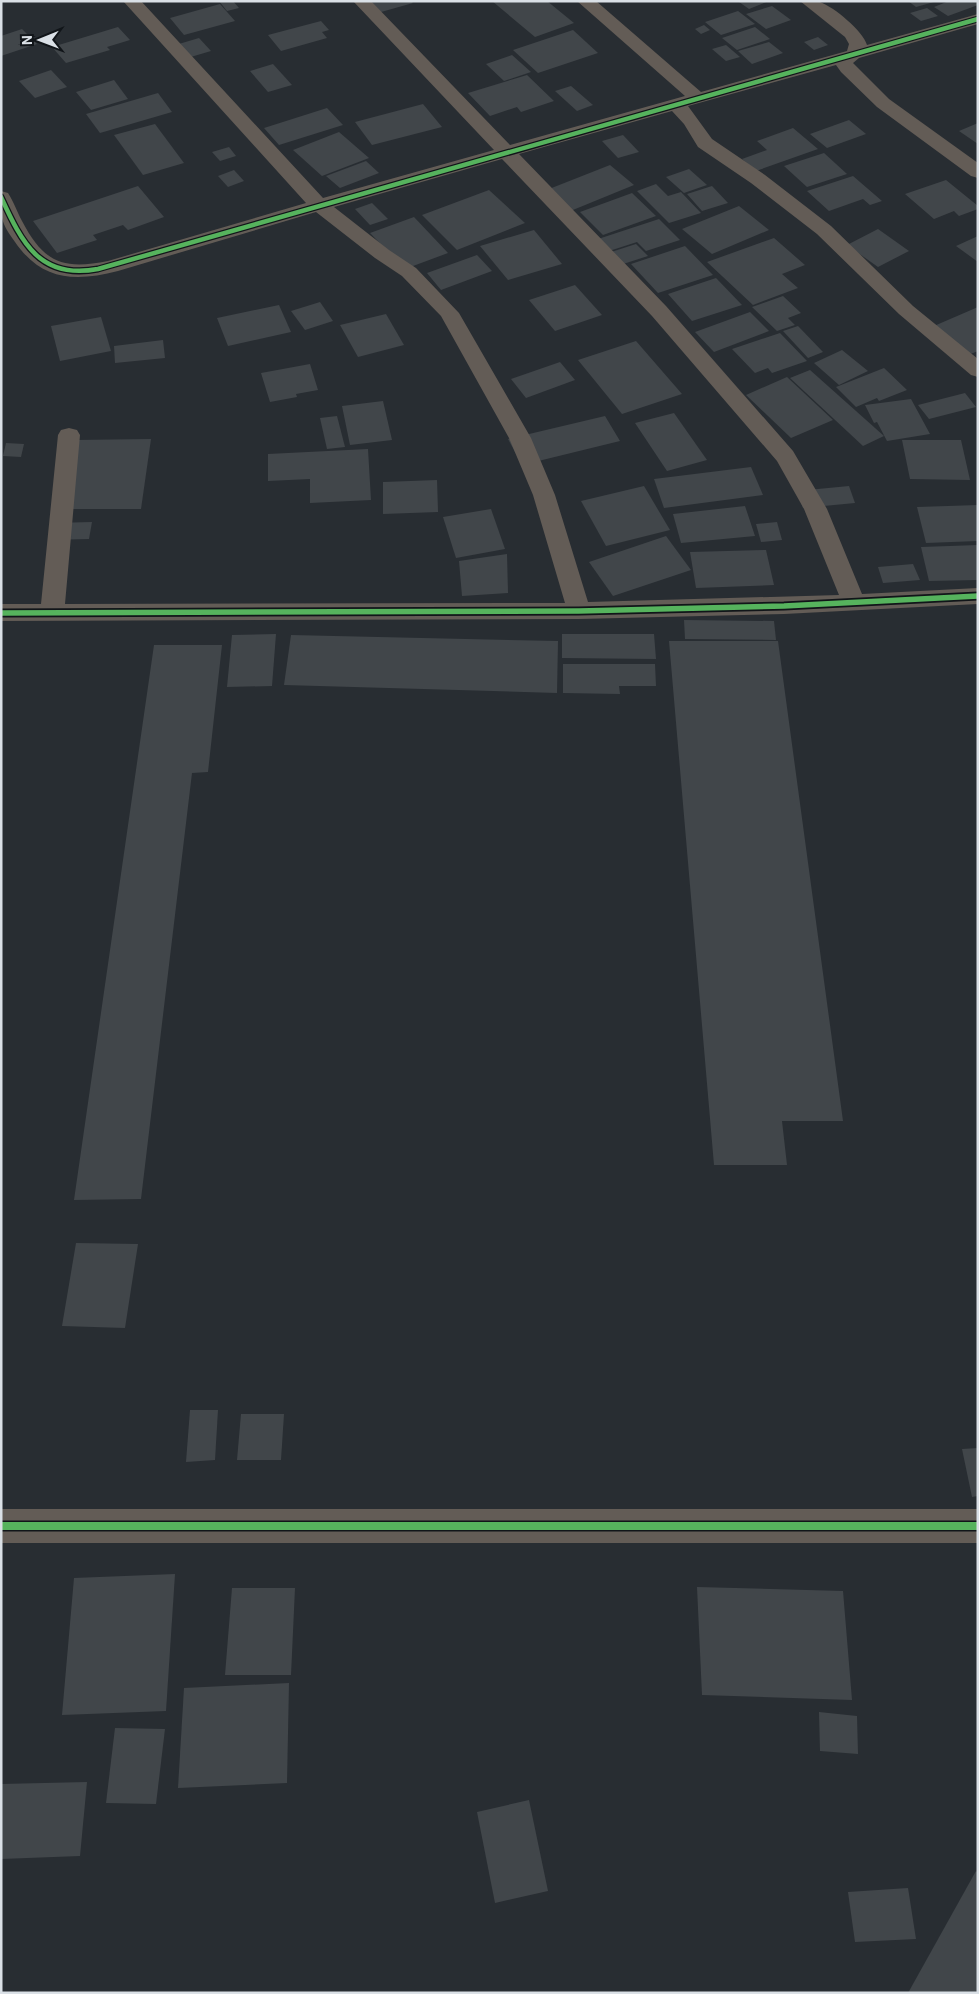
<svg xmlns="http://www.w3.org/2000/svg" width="979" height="1994" font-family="Roboto,sans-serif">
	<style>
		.building { fill: #41464a }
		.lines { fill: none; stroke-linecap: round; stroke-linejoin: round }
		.minor { fill: #635c56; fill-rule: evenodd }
		.cycleway-far2-casing { stroke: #111519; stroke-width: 7 }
		.cycleway-far1-casing { stroke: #111519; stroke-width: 9 }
		.cycleway-casing { stroke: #111519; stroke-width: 11 }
		.cycleway-far2 { stroke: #56b35d; stroke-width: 4.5 }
		.cycleway-far1 { stroke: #56b35d; stroke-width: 5.5 }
		.cycleway { stroke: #56b35d; stroke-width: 8 }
	</style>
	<rect width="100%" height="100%" fill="#282d32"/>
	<!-- building -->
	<g class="building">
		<path d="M219,1H233L239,8L227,11Z"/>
		<path d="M362,1H411L413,3L374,14Z"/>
		<path d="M492,1H547L574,23L535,37Z"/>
		<path d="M742,1H769L749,9L739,2Z"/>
		<path d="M908,1H934V2L916,7Z"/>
		<path d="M949,1H978V5L948,16L934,7Z"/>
		<path d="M220,4L235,21L184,35L170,18Z"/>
		<path d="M772,6L791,20L766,29L746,14Z"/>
		<path d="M927,8L938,16L921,21L910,13Z"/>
		<path d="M738,11L755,24L721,35L705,22Z"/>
		<path d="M321,21L329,30L322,32L327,38L281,51L268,35Z"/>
		<path d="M704,25L710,30L701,34L695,29Z"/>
		<path d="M118,27L130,40L107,47L110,50L66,63L52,47Z"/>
		<path d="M755,27L770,39L737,50L722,38Z"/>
		<path d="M22,29L37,44L1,56V36Z"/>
		<path d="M573,30L598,53L538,73L513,50Z"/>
		<path d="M818,37L828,45L814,50L804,42Z"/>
		<path d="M199,38L211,51L184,59L172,46Z"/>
		<path d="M769,42L783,53L752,64L738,51Z"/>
		<path d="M726,45L740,57L726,61L712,49Z"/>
		<path d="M512,55L531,72L504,81L486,64Z"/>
		<path d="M273,64L292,85L268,92L250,71Z"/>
		<path d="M51,70L67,87L35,98L19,81Z"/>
		<path d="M527,75L554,101L521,112L517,107L490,116L468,93Z"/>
		<path d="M114,80L128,99L91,110L76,92Z"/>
		<path d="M571,86L593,105L577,111L555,91Z"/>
		<path d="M158,93L172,112L100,133L86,114Z"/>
		<path d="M423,104L442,127L372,145L355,122Z"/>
		<path d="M327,108L343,125L279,145L264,128Z"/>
		<path d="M849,120L866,134L827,148L810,134Z"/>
		<path d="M978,123V144L959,131Z"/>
		<path d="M155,124L184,163L143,175L114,135Z"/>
		<path d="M793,128L818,149L756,171L742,159L767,150L757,141Z"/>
		<path d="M339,132L369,158L322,176L293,150Z"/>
		<path d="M623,135L639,152L618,158L602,141Z"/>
		<path d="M229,147L236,156L220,161L212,152Z"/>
		<path d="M824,153L847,174L807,187L784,166Z"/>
		<path d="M366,161L379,173L340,188L326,176Z"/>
		<path d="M610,165L634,185L568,212L544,191Z"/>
		<path d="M689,169L707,185L684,193L666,177Z"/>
		<path d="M234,170L244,181L228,187L218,176Z"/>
		<path d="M853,176L882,201L870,205L863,199L829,211L807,191Z"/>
		<path d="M946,180L978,206V209L959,216L954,211L934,219L905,194Z"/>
		<path d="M656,184L668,196L681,192L701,213L669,223L637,191Z"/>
		<path d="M138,186L164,217L128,230L123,225L93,235L97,240L57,253L33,221Z"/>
		<path d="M712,186L728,203L702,211L687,194Z"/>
		<path d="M489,190L525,223L457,250L422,215Z"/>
		<path d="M632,193L656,216L603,235L580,212Z"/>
		<path d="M372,203L388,219L370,225L355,209Z"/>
		<path d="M739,206L769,230L712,254L682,229Z"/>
		<path d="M414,217L448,253L405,269L370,233Z"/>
		<path d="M659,219L680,240L646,251L637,242L603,253L592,241Z"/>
		<path d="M878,229L909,251L878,267L847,245Z"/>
		<path d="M534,230L562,264L508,280L480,246Z"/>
		<path d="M978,236V262L956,246Z"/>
		<path d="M774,238L805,265L782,274L798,288L753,305L707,262Z"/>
		<path d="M636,244L648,256L620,265L608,253Z"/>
		<path d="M685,246L713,275L658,293L631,264Z"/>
		<path d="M477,255L492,271L441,290L427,273Z"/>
		<path d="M716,278L742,305L692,321L668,294Z"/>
		<path d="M575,285L602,315L555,331L529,300Z"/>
		<path d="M783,296L801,313L788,318L795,325L777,331L752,307Z"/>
		<path d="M320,302L333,321L305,330L291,311Z"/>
		<path d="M279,305L291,332L228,346L217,318Z"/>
		<path d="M978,307V351L968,355L934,326Z"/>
		<path d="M750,312L769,331L714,352L695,332Z"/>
		<path d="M386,314L404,345L358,357L340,325Z"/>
		<path d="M101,317L111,351L60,361L51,326Z"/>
		<path d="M798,326L823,352L808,358L783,331Z"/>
		<path d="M780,333L807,361L772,373L768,368L755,373L732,349Z"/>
		<path d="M163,340L165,358L115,363L114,346Z"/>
		<path d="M636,341L682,394L622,414L578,360Z"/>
		<path d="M842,350L868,371L839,385L814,363Z"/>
		<path d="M560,362L575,380L526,398L511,379Z"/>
		<path d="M310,364L318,390L296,394L297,397L270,402L261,373Z"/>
		<path d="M884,368L907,390L879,401L877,398L856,407L836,387Z"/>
		<path d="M810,370L884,436L863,446L790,378Z"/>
		<path d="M787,377L833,420L791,438L746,395Z"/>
		<path d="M965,393L976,407L929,419L918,405Z"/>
		<path d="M911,399L930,434L887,441L877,422L874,423L865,405Z"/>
		<path d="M383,401L392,440L350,445L342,406Z"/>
		<path d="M674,413L707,460L667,471L635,423Z"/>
		<path d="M337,416L345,447L327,449L320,418Z"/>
		<path d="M605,416L620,441L522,465L508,439Z"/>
		<path d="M151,439L141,509H63L75,440Z"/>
		<path d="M902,440H961L970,480L910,479Z"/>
		<path d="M6,443L24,444L21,457L3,456Z"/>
		<path d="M368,449L371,500L310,503V479L268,481V454Z"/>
		<path d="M751,467L763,495L664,508L654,479Z"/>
		<path d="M437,480L438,512L383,514V482Z"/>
		<path d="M644,486L670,530L606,546L581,501Z"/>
		<path d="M849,486L855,503L803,508L797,491Z"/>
		<path d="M978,505V541L926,543L917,507Z"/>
		<path d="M745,506L755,536L681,543L673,514Z"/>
		<path d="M491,509L505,549L456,558L443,517Z"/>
		<path d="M92,522L89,539L48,540L52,523Z"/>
		<path d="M777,522L782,540L761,542L756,524Z"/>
		<path d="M666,536L691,570L613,596L589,562Z"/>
		<path d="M978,545V580L929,581L921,547Z"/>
		<path d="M766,550L774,585L696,588L690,552Z"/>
		<path d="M507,554L508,593L462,596L459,561Z"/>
		<path d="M913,564L920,580L883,583L878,567Z"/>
		<path d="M684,620L774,621L776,640L685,639Z"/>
		<path d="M276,634L272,686L227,687L232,635Z"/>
		<path d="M562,634H654L656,659L562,658Z"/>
		<path d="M291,635L558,641L557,693L284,685Z"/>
		<path d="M669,641H778L843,1121H782L787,1165H714Z"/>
		<path d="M154,645H222L208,772L192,773L141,1199L74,1200Z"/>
		<path d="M563,664H655L656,686H619L620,694L563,693Z"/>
		<path d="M76,1243L138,1244L125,1328L62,1326Z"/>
		<path d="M190,1410H218L215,1460L186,1462Z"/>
		<path d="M241,1414H284L281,1460H237Z"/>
		<path d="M978,1448V1496L972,1497L962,1449Z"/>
		<path d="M175,1574L166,1711L62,1715L74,1578Z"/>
		<path d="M697,1587L843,1591L852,1700L702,1695Z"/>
		<path d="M232,1588H295L291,1675H225Z"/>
		<path d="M289,1683L287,1783L178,1788L184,1688Z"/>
		<path d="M819,1712L857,1716L858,1754L820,1751Z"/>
		<path d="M115,1728L165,1729L156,1804L106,1803Z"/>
		<path d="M87,1782L80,1856L1,1859V1784Z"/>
		<path d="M529,1800L548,1891L495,1903L477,1812Z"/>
		<path d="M976,1871L978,1873V1993H908Z"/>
		<path d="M908,1888L916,1939L855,1942L848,1892Z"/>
	</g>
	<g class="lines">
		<!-- minor -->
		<g class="minor">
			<path d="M123,1H141L323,198L494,150L353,1H371L510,145L685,96L577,1H596L701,92L847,51L849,44L845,37L800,1C806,1 814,0 820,2C834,7 863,31 867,45L978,14V24L859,58L853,63L889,99L978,163V178L971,176L877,107L841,72L836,65L688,106L712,139L765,175L831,226L913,306L978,359V377L971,375L899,314L817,234L751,183L698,147L684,124L672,111L519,154L666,306L793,451L827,509L862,594L978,588V604L784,614L579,619L1,621V604H41L58,435L61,430L69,428L77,430L80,435L65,604L565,603L533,495L509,438L441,316L402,276L375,258L316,212L118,271C75,282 42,281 15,242C10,235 4,227 2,218C0,211 1,200 1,191L8,193C14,202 17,212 22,221C44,263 63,270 108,261L306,203ZM502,159L652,316L777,461L804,509L839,595L588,602L555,495L531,438L459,313L416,268L389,250L334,207Z"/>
			<rect x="1" y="1509" width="977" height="34"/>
		</g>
		<!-- cycleway-far2 casing -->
		<g class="cycleway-far2-casing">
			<path id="cycleway-far2" d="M1,197C22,243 40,280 98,269L978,19"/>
		</g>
		<!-- cycleway-far1 casing -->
		<g class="cycleway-far1-casing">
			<path id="cycleway-far1" d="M1,613L579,611L784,606L978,596"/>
		</g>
		<!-- cycleway casing -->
		<g class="cycleway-casing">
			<path id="cycleway" d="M1,1526H978"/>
		</g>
		<!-- cycleway-far2 -->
		<use href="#cycleway-far2" class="cycleway-far2"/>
		<!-- cycleway-far1 -->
		<use href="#cycleway-far1" class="cycleway-far1"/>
		<!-- cycleway -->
		<use href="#cycleway" class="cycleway"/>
	</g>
	<!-- border -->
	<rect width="979" height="1994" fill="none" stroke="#dae0e6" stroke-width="5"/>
	<!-- north arrow -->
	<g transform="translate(40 40) rotate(269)" stroke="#111519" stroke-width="4" paint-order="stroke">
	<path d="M0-4L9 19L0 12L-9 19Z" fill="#dae0e6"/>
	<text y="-8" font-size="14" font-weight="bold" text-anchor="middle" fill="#dae0e6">N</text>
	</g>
</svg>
